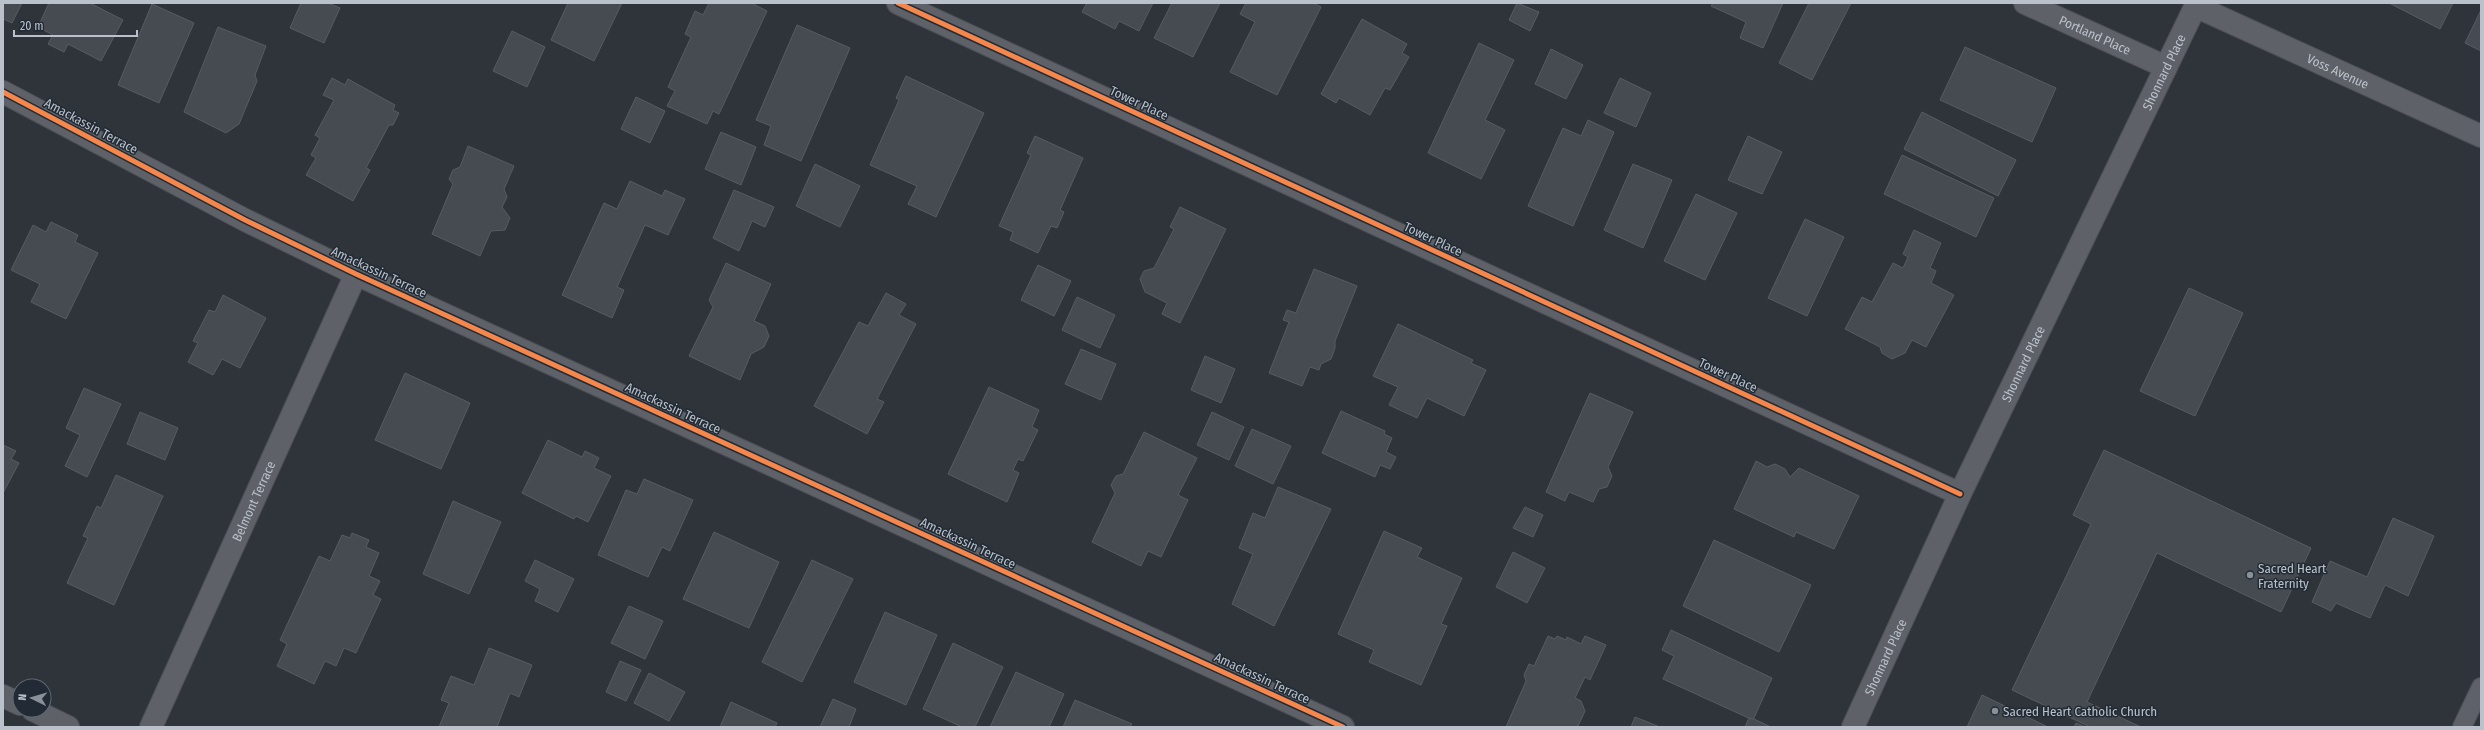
<svg xmlns="http://www.w3.org/2000/svg" width="2484" height="730" font-family="'Fira Sans Condensed',sans-serif">
	<style>
		.building { fill: #464b51; stroke: #575c62 }
		.lines { fill: none; stroke-linecap: round; stroke-linejoin: round }
		.service-casing { stroke: #4c5055; stroke-width: 20 }
		.minor-casing { stroke: #4c5055; stroke-width: 24 }
		.tertiary-casing { stroke: #4c5055; stroke-width: 24 }
		.service { stroke: #5e6268; stroke-width: 18 }
		.minor { stroke: #5e6268; stroke-width: 22 }
		.tertiary { stroke: #5e6268; stroke-width: 22 }
		.cycleway-casing { stroke: #222b35; stroke-width: 8 }
		.cycleway { stroke: #f5874c; stroke-width: 5 }
		.poi-dot { fill: #899098; stroke: #222b35; stroke-width: 1.5 }
		.labels { text-anchor: middle; dominant-baseline: central; stroke-width: 3; stroke-linejoin: round; paint-order: stroke }
		.street-label { font-size: 13px; fill: #bac1ca; stroke: #222b35 }
		.poi-label { font-size: 13px; fill: #bac1ca; stroke: #222b35; text-anchor: start }
	</style>
	<rect width="100%" height="100%" fill="#2e343a"/>
	<!-- building -->
	<g class="building">
		<path d="M3,3H22L12,23L3,19Z"/>
		<path d="M49,3H90L123,20L101,61L68,44L64,52L48,44L53,35L38,27Z"/>
		<path d="M301,3H328L340,8L324,43L290,28Z"/>
		<path d="M568,3H622L594,61L551,40Z"/>
		<path d="M709,3H751L767,11L719,114L713,111L707,124L667,106L675,91L668,87L691,37L685,34L695,11L703,15Z"/>
		<path d="M1087,3H1153L1139,31L1119,21L1115,29L1082,12Z"/>
		<path d="M1172,3H1220L1193,57L1154,38Z"/>
		<path d="M1246,3H1313L1321,7L1277,95L1230,72L1255,22L1240,14Z"/>
		<path d="M1517,3L1539,12L1530,31L1509,20Z"/>
		<path d="M1713,3H1783L1763,48L1740,38L1746,22L1711,6Z"/>
		<path d="M1809,3H1851L1812,80L1779,63Z"/>
		<path d="M2389,3H2453L2440,29Z"/>
		<path d="M152,4L194,23L159,103L118,85Z"/>
		<path d="M2481,10V51L2465,43Z"/>
		<path d="M1362,19L1407,44L1402,53L1409,57L1390,90L1385,88L1370,115L1339,98L1336,103L1321,94Z"/>
		<path d="M797,25L850,48L801,161L764,145L771,126L756,120Z"/>
		<path d="M218,27L266,46L255,75L257,81L239,124L226,133L184,112Z"/>
		<path d="M512,31L545,47L527,87L493,71Z"/>
		<path d="M1479,43L1514,60L1485,120L1505,130L1481,179L1428,153Z"/>
		<path d="M1965,47L2056,88L2032,142L1940,100Z"/>
		<path d="M1551,49L1583,65L1566,99L1535,84Z"/>
		<path d="M906,76L984,113L936,217L908,204L917,186L870,165L899,100L896,98Z"/>
		<path d="M332,78L345,85L348,79L395,105L393,110L399,113L393,125H389L366,168L370,170L353,201L306,175L316,158L311,155L320,138L315,135L334,100L323,95Z"/>
		<path d="M1620,78L1651,93L1636,127L1604,113Z"/>
		<path d="M636,97L665,111L650,143L621,129Z"/>
		<path d="M1922,112L2016,160L1998,196L1904,149Z"/>
		<path d="M1588,120L1614,132L1573,226L1528,206L1563,128L1581,136Z"/>
		<path d="M721,132L756,147L741,185L705,169Z"/>
		<path d="M1035,136L1083,158L1060,210L1064,212L1057,228L1051,226L1038,253L1010,240L1013,232L999,226L1031,155L1027,153Z"/>
		<path d="M1748,136L1782,152L1762,194L1728,180Z"/>
		<path d="M468,146L514,166L504,189L507,197L502,207L510,218L505,230L491,231L480,256L432,234L453,184L449,179L453,170L460,167Z"/>
		<path d="M1902,155L1994,198L1976,237L1884,194Z"/>
		<path d="M815,164L860,186L840,227L796,206Z"/>
		<path d="M1633,164L1672,180L1643,248L1604,230Z"/>
		<path d="M630,181L662,196L665,190L685,199L668,235L645,225L617,287L624,290L612,318L562,295L604,203L617,209Z"/>
		<path d="M734,190L774,207L765,227L752,221L739,251L713,238Z"/>
		<path d="M1696,194L1737,213L1705,280L1664,261Z"/>
		<path d="M1180,207L1226,229L1180,323L1162,314L1167,303L1145,292L1140,279L1144,271L1154,268L1174,229L1170,227Z"/>
		<path d="M1805,219L1844,237L1807,316L1768,298Z"/>
		<path d="M51,222L78,235L75,242L98,253L66,319L31,302L40,284L11,270L33,225L46,232Z"/>
		<path d="M1914,230L1941,243L1930,268L1936,271L1931,283L1954,295L1926,347L1912,340L1905,353L1892,359L1882,353L1880,347L1845,329L1862,297L1872,302L1893,263L1903,268L1908,257L1903,254Z"/>
		<path d="M726,263L771,284L754,321L765,326L769,336L764,347L751,354L740,380L689,356L713,307L709,300Z"/>
		<path d="M1038,265L1071,281L1054,316L1021,300Z"/>
		<path d="M1314,269L1357,286L1335,341V348L1331,359L1321,364L1319,370L1310,367L1302,386L1269,373L1289,322L1283,320L1287,310L1296,313Z"/>
		<path d="M2189,288L2243,313L2195,416L2140,391Z"/>
		<path d="M886,293L906,304L899,315L916,324L877,399L884,402L867,434L814,406L859,322L868,326Z"/>
		<path d="M223,295L266,318L240,368L222,359L213,375L188,362L198,343L193,341L209,310L215,312Z"/>
		<path d="M1077,297L1115,315L1100,348L1062,330Z"/>
		<path d="M1398,324L1473,360L1471,363L1486,370L1464,416L1427,398L1417,418L1389,405L1398,387L1373,376Z"/>
		<path d="M1081,349L1116,364L1101,400L1065,384Z"/>
		<path d="M1205,356L1235,369L1221,403L1191,390Z"/>
		<path d="M405,373L470,403L441,469L375,440Z"/>
		<path d="M989,387L1039,410L1032,427L1038,430L1023,461L1018,459L1013,470L1019,473L1007,502L948,474Z"/>
		<path d="M84,388L121,404L87,477L65,466L80,435L66,428Z"/>
		<path d="M1590,393L1633,412L1608,467L1612,476L1607,487L1599,489L1593,502L1569,492L1565,501L1546,492Z"/>
		<path d="M1341,411L1385,431L1384,434L1392,438L1386,452L1396,457L1390,469L1380,465L1375,477L1322,453Z"/>
		<path d="M140,412L178,428L165,460L127,444Z"/>
		<path d="M1212,412L1244,427L1229,460L1197,445Z"/>
		<path d="M1252,429L1291,446L1273,484L1235,466Z"/>
		<path d="M1144,432L1197,458L1178,495L1188,500L1161,557L1148,551L1141,566L1092,542L1115,493L1111,485L1116,476L1123,474Z"/>
		<path d="M548,440L582,457L585,451L599,458L594,468L611,476L588,522L576,516L574,519L522,493Z"/>
		<path d="M3,445L16,451L11,459L19,463L3,493Z"/>
		<path d="M2104,450L2311,548L2281,612L2157,553L2087,702L2141,727H2090L2012,690L2091,524L2073,515Z"/>
		<path d="M1756,461L1767,467L1775,464L1785,469L1790,477L1799,468L1859,496L1834,549L1796,532L1794,537L1734,509Z"/>
		<path d="M116,475L163,496L114,605L67,583L88,538L83,536L97,506L101,508Z"/>
		<path d="M644,479L693,500L670,551L662,547L648,577L598,555L626,490L637,494Z"/>
		<path d="M1278,487L1331,509L1274,626L1232,604L1253,554L1239,548L1253,513L1265,518Z"/>
		<path d="M453,501L501,522L469,594L423,574Z"/>
		<path d="M1525,507L1543,515L1533,537L1513,528Z"/>
		<path d="M2393,518L2434,536L2408,596L2385,585L2370,618L2336,603L2331,611L2312,602L2330,561L2367,577Z"/>
		<path d="M1384,531L1422,548L1417,557L1462,578L1441,624L1447,626L1421,685L1369,662L1374,650L1338,634Z"/>
		<path d="M714,532L779,562L749,628L683,599Z"/>
		<path d="M352,533L369,540L366,547L379,553L369,576L380,581L373,595L381,599L356,653L344,648L336,666L325,661L314,684L277,666L287,644L280,640L319,556L330,561L342,535L350,538Z"/>
		<path d="M1714,540L1811,585L1779,652L1683,606Z"/>
		<path d="M1513,552L1545,568L1527,603L1496,587Z"/>
		<path d="M535,560L574,579L558,612L535,601L540,589L525,581Z"/>
		<path d="M812,560L853,579L802,682L762,662Z"/>
		<path d="M629,606L663,621L645,659L611,643Z"/>
		<path d="M885,612L937,635L906,705L854,682Z"/>
		<path d="M1671,630L1772,678L1753,720L1663,679L1674,656L1662,650Z"/>
		<path d="M1548,636L1555,639L1557,636L1566,640L1567,637L1581,644L1585,636L1606,645L1590,680L1585,677L1575,698L1581,701L1585,711L1578,726L1573,727H1506L1526,681L1524,675L1529,664L1534,666Z"/>
		<path d="M953,643L1003,667L975,727H962L923,709Z"/>
		<path d="M489,648L532,665L519,697L510,693L497,727H439L449,703L441,700L451,676L474,685Z"/>
		<path d="M620,661L641,670L626,701L606,692Z"/>
		<path d="M1016,672L1064,694L1049,727H990Z"/>
		<path d="M649,673L685,692L669,721L634,703Z"/>
		<path d="M1982,695L2048,727H1967Z"/>
		<path d="M833,699L856,709L849,727H820Z"/>
		<path d="M1075,700L1132,724L1130,727H1063Z"/>
		<path d="M731,702L777,723L775,727H720Z"/>
		<path d="M1635,717L1660,727H1631Z"/>
		<path d="M1749,718L1754,719L1771,727H1745Z"/>
		<path d="M2076,723L2086,727H2074Z"/>
	</g>
	<g class="lines">
		<!-- service casing -->
		<g class="service-casing">
			<path id="service" d="M2462,727L2481,687"/>
		</g>
		<!-- minor casing -->
		<g class="minor-casing">
			<g id="minor">
				<path d="M898,3L1960,494"/>
				<path id="s1" d="M2025,3L2166,67"/>
				<path id="s2" d="M2195,6L2481,136"/>
				<path d="M3,92L245,220L356,274L1343,727"/>
				<path id="s3" d="M151,727L356,274"/>
			</g>
		</g>
		<!-- tertiary casing -->
		<g class="tertiary-casing">
			<g id="tertiary">
				<path d="M3,696L20,704"/>
				<path d="M33,710L68,727"/>
				<path id="s4" d="M1853,727L1960,494L2197,3"/>
			</g>
		</g>
		<!-- service -->
		<use href="#service" class="service"/>
		<!-- minor -->
		<use href="#minor" class="minor"/>
		<!-- tertiary -->
		<use href="#tertiary" class="tertiary"/>
		<!-- cycleway casing -->
		<g class="cycleway-casing">
			<g id="cycleway">
				<path d="M898,3L1960,494"/>
				<path d="M3,92L245,220L356,274L1343,727"/>
			</g>
		</g>
		<!-- cycleway -->
		<use href="#cycleway" class="cycleway"/>
	</g>
	<!-- markers -->
	<g class="poi-dot">
		<circle cx="2250" cy="575" r="4"/>
		<circle cx="1995" cy="711" r="4"/>
	</g>
	<g class="labels">
		<!-- street labels -->
		<g class="street-label">
			<text stroke="none"><textPath href="#s1" startOffset="77">Portland Place</textPath></text>
			<text stroke="none"><textPath href="#s2" startOffset="157">Voss Avenue</textPath></text>
			<text stroke="none"><textPath href="#s4" startOffset="725">Shonnard Place</textPath></text>
			<text transform="translate(1139 103) rotate(25)">Tower Place</text>
			<text transform="translate(91 126) rotate(28)">Amackassin Terrace</text>
			<text transform="translate(1433 239) rotate(25)">Tower Place</text>
			<text transform="translate(379 272) rotate(25)">Amackassin Terrace</text>
			<text stroke="none"><textPath href="#s4" startOffset="401">Shonnard Place</textPath></text>
			<text transform="translate(1728 375) rotate(25)">Tower Place</text>
			<text transform="translate(673 408) rotate(25)">Amackassin Terrace</text>
			<text stroke="none"><textPath href="#s3" startOffset="248">Belmont Terrace</textPath></text>
			<text transform="translate(968 543) rotate(25)">Amackassin Terrace</text>
			<text stroke="none"><textPath href="#s4" startOffset="77">Shonnard Place</textPath></text>
			<text transform="translate(1262 678) rotate(25)">Amackassin Terrace</text>
		</g>
		<!-- poi labels -->
		<g class="poi-label">
			<text x="2258" y="568">Sacred Heart<tspan x="2258" dy="15">Fraternity</tspan></text>
			<text x="2003" y="711">Sacred Heart Catholic Church</text>
		</g>
	</g>
	<!-- border -->
	<rect width="2484" height="730" fill="none" stroke="#bac1ca" stroke-width="8"/>
	<!-- north arrow -->
	<g transform="translate(32 698) rotate(275)"><circle r="19" fill="#222b35" stroke="#5f6771"/>
	<path d="M0-3L7 15L0 10L-7 15Z" fill="#899098"/>
	<text y="-6" font-size="11" font-weight="bold" text-anchor="middle" fill="#bac1ca">N</text>
	</g>
	<!-- scale -->
	<path d="M14 30v6h123v-6" fill="none" stroke="#bac1ca" stroke-width="2"/>
	<text x="20" y="30" font-size="12" fill="#bac1ca" stroke="#222b35" stroke-width="3" paint-order="stroke">20 m</text>
</svg>
